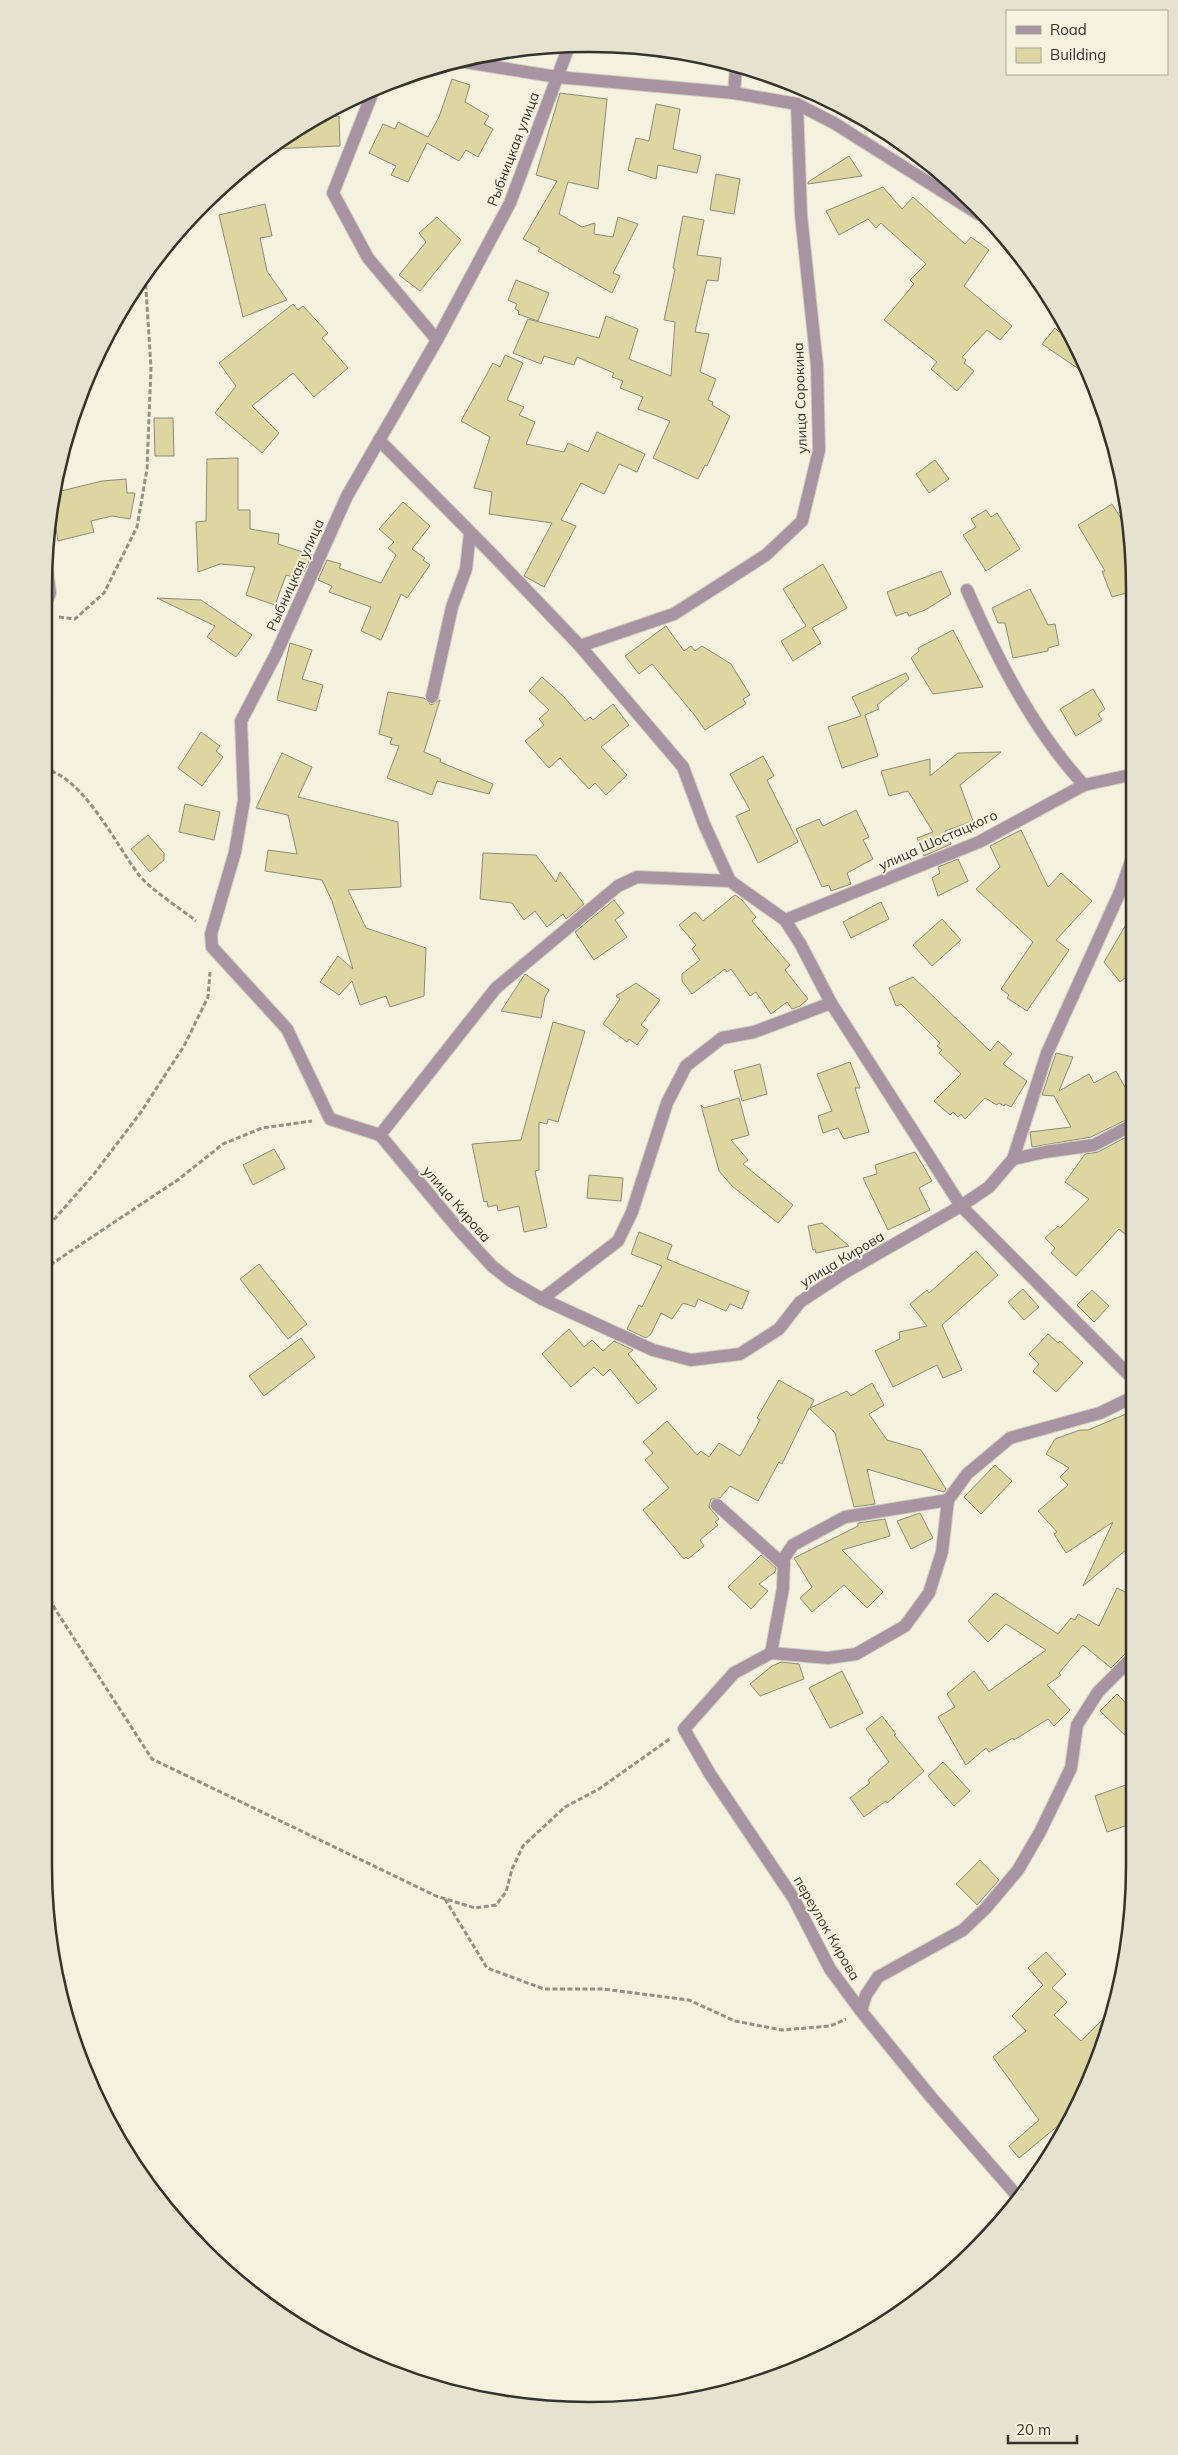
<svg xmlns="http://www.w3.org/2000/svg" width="1178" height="2455" font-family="Mulish,sans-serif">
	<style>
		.building { fill: #ddd6a1; stroke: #8d8a79 }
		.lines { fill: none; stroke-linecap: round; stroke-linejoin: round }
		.minor-casing { stroke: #d1cfbe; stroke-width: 14 }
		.path { stroke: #939184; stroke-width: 3; stroke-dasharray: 5 2.5; stroke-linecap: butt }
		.minor { stroke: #a793a1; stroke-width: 12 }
		.labels { text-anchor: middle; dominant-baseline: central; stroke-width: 4; stroke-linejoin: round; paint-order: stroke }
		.street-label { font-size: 14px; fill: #34332c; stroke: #f4f1de }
		.rim { fill: none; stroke: #34332c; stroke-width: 2.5 }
	</style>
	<rect width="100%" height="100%" fill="#f4f1de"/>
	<!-- building -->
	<g class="building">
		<path d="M452,79L470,85L465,102L489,116L484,124L493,129L478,157L466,150L459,161L427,143L408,182L391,175L396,166L369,153L383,124L395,129L398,122L428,137L439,117Z"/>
		<path d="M560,93L607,99L598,189L568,182L559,214L582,227L595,223L594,234L613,237L618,217L638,224L613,273L620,276L612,293L538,251L540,248L523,239L557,181L536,175Z"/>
		<path d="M656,104L680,109L673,149L701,156L697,173L658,165L656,179L628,170L636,138L649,141Z"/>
		<path d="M339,116L340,146L270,149L286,135L320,118Z"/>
		<path d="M849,156L862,176L808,184V182Z"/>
		<path d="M716,174L740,179L734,214L710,210Z"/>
		<path d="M883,187L902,209L913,197L965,244L971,237L989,250L964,286L1012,326L1000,340L987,330L962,357L966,360L964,363L974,371L957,391L931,369L937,362L884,320L914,284L910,280L926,264L881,223L876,228L868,219L839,235L826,211Z"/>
		<path d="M265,204L272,236L260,238L267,271L287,300L243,317L219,215Z"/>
		<path d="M683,216L704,220L697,255L721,258L718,281L707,280L695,332L709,334L700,372L716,379L708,400L713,402L712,405L730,416L707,466L705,465L698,479L653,458L670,421L638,409L643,397L620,388L623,381L612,377L614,373L577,357L574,365L544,356L541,364L513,353L528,319L599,338L606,316L638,329L629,359L671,376L675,322L664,320L675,269L673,268Z"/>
		<path d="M437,217L461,240L420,291L399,275L426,242L419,233Z"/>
		<path d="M516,280L549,293L538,321L518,314L519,311L515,309L517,304L508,300Z"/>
		<path d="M293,304L298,310L303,306L328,333L322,338L348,368L314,397L293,373L252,406L279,433L262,453L215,413L236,386L219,363Z"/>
		<path d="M1062,327L1072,345L1092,378L1042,344L1055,328L1059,332Z"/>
		<path d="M505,355L523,363L507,400L524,407L519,415L535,422L526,444L564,452L568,443L588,452L597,432L645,454L637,472L619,464L604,494L581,483L561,520L576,526L544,587L524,576L552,523L489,514L492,492L474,488L490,437L461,421L493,363L500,367Z"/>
		<path d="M154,418H173L174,456H155Z"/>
		<path d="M238,458V510H250V529L279,534L278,544L312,555L304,572L299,570L296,578L286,575L275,605L246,595L255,567L220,564L198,572L196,522L206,521L207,459Z"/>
		<path d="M935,460L949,479L929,493L916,474Z"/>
		<path d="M126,479L127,493H135L130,519L112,516L91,521L94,532L58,541L56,528L50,530L53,493L102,481Z"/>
		<path d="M403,502L430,526L412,549L425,558L423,560L430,565L407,598L401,594L381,640L361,631L371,607L329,592L332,586L318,580L327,560L341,564L339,568L381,583L396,555L388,548L394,542L379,529Z"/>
		<path d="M1112,504L1130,533V592L1112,597L1102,571H1105L1078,525Z"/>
		<path d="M986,510L991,517L997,513L1020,549L986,571L963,535L976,527L971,519Z"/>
		<path d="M823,564L847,608L812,628L821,643L793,661L781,641L806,626L783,589Z"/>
		<path d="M941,571L951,594L925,610L909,616L907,612L896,616L887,592Z"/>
		<path d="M1030,589L1048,625L1055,624L1059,645L1048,648V651L1013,658L1005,623H998L992,608Z"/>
		<path d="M157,598L201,600L252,635L236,657L207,637L215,626Z"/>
		<path d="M666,626L684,651L691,646L695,651L702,646L731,664L750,695L743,699L746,704L705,730L696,717L652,664L639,674L625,656Z"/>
		<path d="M953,630L983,687L933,694L911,658L919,651L918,648Z"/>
		<path d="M290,643L312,650L302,679L323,685L316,711L277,700Z"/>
		<path d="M906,673L909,679L877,705L879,709L865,715L878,756L842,768L828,727L861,716L852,697Z"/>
		<path d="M542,677L563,696L585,721L590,717L593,720L613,704L629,725L601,747L627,775L606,795L595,783L589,789L560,758L549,768L525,741L544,725L539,719L549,710L529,691Z"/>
		<path d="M1093,689L1105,709L1098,714L1102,720L1076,736L1060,709Z"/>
		<path d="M388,692L424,698L431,705L440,700L424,752L441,759L440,762L493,784L489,794L437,781L432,795L387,778L399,746L390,744L392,738L379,734Z"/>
		<path d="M201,732L220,746L216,751L223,757L202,786L178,768Z"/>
		<path d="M1001,752L960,785L973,821L945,831L951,844L924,856L917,838L933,832L908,791L889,796L881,771L930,759V776L958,753Z"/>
		<path d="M282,753L312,767L298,797L398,822L401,887L348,890L366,928L426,948L424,996L390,1007L386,996L360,1005L352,981L339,995L320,982L338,956L353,969L332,901L322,880L265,871L268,850L297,854L288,815L256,808Z"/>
		<path d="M763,756L774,776L767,780L798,842L758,863L736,816L750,810L730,774Z"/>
		<path d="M185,804L220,812L214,840L179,832Z"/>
		<path d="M856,810L869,837L863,840L873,859L847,873L851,884L831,891L829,885L822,887L796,829L819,819L823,826Z"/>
		<path d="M1021,830L1048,887L1061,873L1092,901L1056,940L1069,950L1027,1011L1007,998L1009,995L1001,989L1033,942L976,889L1000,867L990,846Z"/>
		<path d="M148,835L164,853V860L150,872L131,849Z"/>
		<path d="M483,853L536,855L556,882L560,872L584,904L566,919L563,914L547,927L535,911L524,920L512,903L480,899Z"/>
		<path d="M958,859L968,881L938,896L932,878L940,873L938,867Z"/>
		<path d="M735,895L742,900L756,917L752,921L790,965L785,970L808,999L800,1006L792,1009L787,1002L771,1014L756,992L750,996L731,969L727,972L725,969L692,994L682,981V974L700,960L692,949L696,945L679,925L695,912L703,921Z"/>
		<path d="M614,900L624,913L615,920L627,937L594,960L575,932Z"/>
		<path d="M881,902L889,919L851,938L843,922Z"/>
		<path d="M1131,916V973L1120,982L1104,962Z"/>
		<path d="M942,919L961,940L932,966L913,945Z"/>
		<path d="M525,974L549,990L545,997L541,1018L501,1011Z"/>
		<path d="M913,977L990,1051L998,1041L1012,1054L1003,1064L1027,1081L1011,1107L1005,1104L1004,1106L999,1103L997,1105L985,1098L965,1119L961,1114L958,1117L953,1112L950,1115L934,1101L961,1074L939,1053L942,1050L937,1046L940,1043L901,1004L896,1006L889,988Z"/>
		<path d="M636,983L660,1000L641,1025L648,1030L637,1045L629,1039L627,1042L603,1024L620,999L616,996Z"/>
		<path d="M553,1022L585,1031L558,1122L548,1119L547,1124L539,1122V1170L535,1171L547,1227L524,1232L519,1206L498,1211L497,1205L488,1207L487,1201L484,1202L472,1144L521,1140Z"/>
		<path d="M1056,1053L1073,1057L1059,1091L1089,1074L1094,1083L1116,1071L1132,1100V1117L1091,1137L1032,1147L1030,1132L1071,1127L1054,1096L1042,1095Z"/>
		<path d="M850,1062L860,1088H855L869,1132L844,1139L838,1128L823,1133L818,1116L832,1111L817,1074Z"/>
		<path d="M760,1064L767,1094L742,1101L734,1071Z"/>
		<path d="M739,1098L749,1135L731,1140L748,1160L743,1164L793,1205L778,1223L732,1186L719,1171L701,1105L704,1108Z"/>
		<path d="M1132,1134V1240L1119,1229L1076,1276L1051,1253L1055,1248L1045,1238L1058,1226L1060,1228L1089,1199L1065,1182L1085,1154L1098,1152Z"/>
		<path d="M274,1149L285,1168L253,1185L243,1165Z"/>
		<path d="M915,1152L932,1181L919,1188L930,1210L888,1230L863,1178L877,1174L875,1165Z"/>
		<path d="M589,1175L623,1178L621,1201L587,1198Z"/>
		<path d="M822,1223L849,1246L816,1253L815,1249L813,1250L808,1226Z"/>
		<path d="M639,1232L672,1245L667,1259L749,1292L742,1309L730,1304L726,1311L698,1299L695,1307L683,1303L672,1319L661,1313L651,1334L646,1338L627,1329L639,1305L642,1307L662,1266L631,1254Z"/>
		<path d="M976,1251L998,1275L942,1325L962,1370L943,1378L937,1365L893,1387L875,1351L900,1339L899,1332L927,1326L910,1304L927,1290L929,1293Z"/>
		<path d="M259,1264L307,1324L288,1339L240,1279Z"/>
		<path d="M1023,1289L1039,1307L1024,1320L1008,1302Z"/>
		<path d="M1092,1290L1109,1306L1094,1322L1077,1305Z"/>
		<path d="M569,1329L584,1347L592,1340L603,1351L614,1341L633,1350L628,1354L657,1389L638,1404L610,1369L603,1376L594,1367L571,1387L542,1354Z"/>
		<path d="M1048,1334L1058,1343L1060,1341L1083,1363L1056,1392L1033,1371L1039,1364L1029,1354Z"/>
		<path d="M301,1338L315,1357L264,1396L249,1376Z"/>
		<path d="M779,1380L814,1400L810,1408L847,1391L851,1396L872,1383L884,1405L869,1414L887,1440L921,1450L946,1489L944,1492L867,1469L875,1504L854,1507L835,1433L809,1408L782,1464L779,1462L758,1501L730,1486L720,1498L711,1499L709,1507L719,1519L715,1522L718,1525L700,1540L704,1546L688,1559L686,1557L684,1559L643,1510L669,1488L645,1460L653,1453L643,1442L667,1421L697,1455L701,1451L709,1457L719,1443L740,1456L760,1420L757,1418Z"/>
		<path d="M1126,1414L1133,1428V1544L1083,1586L1113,1522L1066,1553L1054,1534L1057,1532L1038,1511L1068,1485L1060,1477L1069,1468L1046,1454L1055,1439L1080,1430H1088Z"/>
		<path d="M995,1465L1012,1481L981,1514L964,1497Z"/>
		<path d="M920,1513L933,1538L911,1549L897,1521Z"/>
		<path d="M885,1519L890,1536L842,1550L883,1592L867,1608L844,1585L812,1612L800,1598L812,1587L794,1558L858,1526V1523Z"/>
		<path d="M761,1555L776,1568L775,1572L759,1584L768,1591L751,1609L728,1587Z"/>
		<path d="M1117,1588L1133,1596V1642L1129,1650L1111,1668L1083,1645L1059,1673L1061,1675L1047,1685L1070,1710L1054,1726L1048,1719L1014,1740L1013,1738L989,1752L986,1748L966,1765L938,1717L955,1707L947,1694L974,1671L989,1691L1046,1650L1006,1624L988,1642L968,1621L995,1593L1058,1634L1071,1618L1075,1620L1078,1614L1099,1626Z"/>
		<path d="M781,1662L799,1664L804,1679L760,1696L750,1684L772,1666Z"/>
		<path d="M842,1671L863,1713L830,1728L809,1688Z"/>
		<path d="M1117,1694L1134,1711V1744L1100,1711Z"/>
		<path d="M882,1716L896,1734L894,1735L924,1771L887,1803L886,1801L864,1817L850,1798L870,1783L868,1780L889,1762L866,1729Z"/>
		<path d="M943,1762L970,1791L954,1806L928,1776Z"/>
		<path d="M1134,1782V1823L1107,1832L1095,1796Z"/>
		<path d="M980,1860L999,1880L977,1905L956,1884Z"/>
		<path d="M1046,1952L1066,1974L1052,1988L1067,2002L1054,2015L1081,2041L1112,2010L1093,2075L1071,2115L1019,2158L1009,2146L1039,2120L993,2057L1026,2031L1012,2016L1043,1985L1028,1968Z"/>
	</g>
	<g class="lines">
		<!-- minor casing -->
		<g class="minor-casing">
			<g id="minor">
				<path d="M459,61L557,77L734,93L797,104L834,123L980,215"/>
				<path d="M374,89L333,193L368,258L437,340"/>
				<path d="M734,93L736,67"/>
				<path d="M379,440L492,554L580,646L683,767L704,824L730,881L785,920L801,945L831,1003L961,1206L1133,1379"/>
				<path d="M967,590C997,658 1033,730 1084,785"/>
				<path d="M44,608L50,593L46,563"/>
				<path d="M580,646L674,614L766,555L802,521L819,450L817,366L801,215L797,104"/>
				<path d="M432,697L452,607L466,569L470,533"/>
				<path d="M785,920L979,842L1084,785L1130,775"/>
				<path d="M380,1135L330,1119L287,1029L212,947L211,934L235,852L244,800L241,721L276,654L347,496L437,340L510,203L569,46"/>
				<path d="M380,1135L460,1231L492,1266L511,1281L542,1299L653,1350L691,1360L740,1354L779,1329L800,1302L844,1273L961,1206L989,1187L1013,1159L1047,1053L1120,892L1131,861"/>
				<path d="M380,1135L496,988L618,886L637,877L730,881"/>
				<path d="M1013,1159L1045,1152L1094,1145L1132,1125"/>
				<path d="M542,1299L618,1241L632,1212L667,1103L686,1066L722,1038L754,1032L831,1003"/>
				<path d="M717,1505L784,1565"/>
				<path d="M771,1653L783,1588L784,1558L793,1545L845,1517L948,1500"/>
				<path d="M861,2011L866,1995L878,1977L963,1930L986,1908L1018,1870L1040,1832L1071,1768L1077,1725L1098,1692L1134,1656"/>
				<path d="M1019,2198L931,2097L861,2011L830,1969L794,1899L710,1774L684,1729L734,1673L771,1653L828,1658L856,1654L905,1626L929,1593L942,1552L948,1500L967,1474L1010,1438L1100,1413L1133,1397"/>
			</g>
		</g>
		<!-- path -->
		<g class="path">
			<path d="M59,617L75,619L104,593L137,527L147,469L151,367L145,274"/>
			<path d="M44,769C83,776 116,845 139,875C151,890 180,908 196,921"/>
			<path d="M44,1231L94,1174L141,1112L184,1046L208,997L210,972"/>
			<path d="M44,1269L179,1179L223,1144L262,1128L312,1121"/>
			<path d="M44,1585L55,1609L152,1759L436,1896L475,1908L496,1905L506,1892L512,1869L523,1846L565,1807L599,1789L671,1738"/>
			<path d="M445,1899L487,1968L544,1989H603L689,2000L735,2021L782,2030L830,2026L846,2019"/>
		</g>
		<!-- minor -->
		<use href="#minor" class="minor"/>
	</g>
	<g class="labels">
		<!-- street labels -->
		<g class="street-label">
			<text transform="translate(513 149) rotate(-69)">Рыбницкая улица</text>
			<text transform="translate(800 398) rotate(-92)">улица Сорокина</text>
			<text transform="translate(295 575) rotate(-66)">Рыбницкая улица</text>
			<text transform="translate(938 840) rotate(-24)">улица Шостацкого</text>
			<text transform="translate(457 1204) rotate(49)">улица Кирова</text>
			<text transform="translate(842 1259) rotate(-31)">улица Кирова</text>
			<text transform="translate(827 1928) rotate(60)">переулок Кирова</text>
		</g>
	</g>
	<!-- crop -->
	<path d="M0 0H1178V2455H0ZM588 52H590A536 536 0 0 1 1126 588V1866A536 536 0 0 1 590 2402H588A536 536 0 0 1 52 1866V588A536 536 0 0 1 588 52Z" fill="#e5e2d0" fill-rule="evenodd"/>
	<path class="rim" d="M588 52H590A536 536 0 0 1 1126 588V1866A536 536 0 0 1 590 2402H588A536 536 0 0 1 52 1866V588A536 536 0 0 1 588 52Z"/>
	<!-- legend -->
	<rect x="1006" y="10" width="162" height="65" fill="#f4f1de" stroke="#a7a597"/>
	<rect x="1016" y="26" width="25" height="8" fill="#a793a1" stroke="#a7a597"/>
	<text x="1050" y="35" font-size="15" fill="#34332c">Road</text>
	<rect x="1016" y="48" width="25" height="15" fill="#ddd6a1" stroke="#a7a597"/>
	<text x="1050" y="60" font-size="15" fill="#34332c">Building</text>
	<!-- scale -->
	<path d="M1008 2435v8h69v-8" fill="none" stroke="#34332c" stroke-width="2.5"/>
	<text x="1016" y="2435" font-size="15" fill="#34332c" stroke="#f4f1de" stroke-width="4" paint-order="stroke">20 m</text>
</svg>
